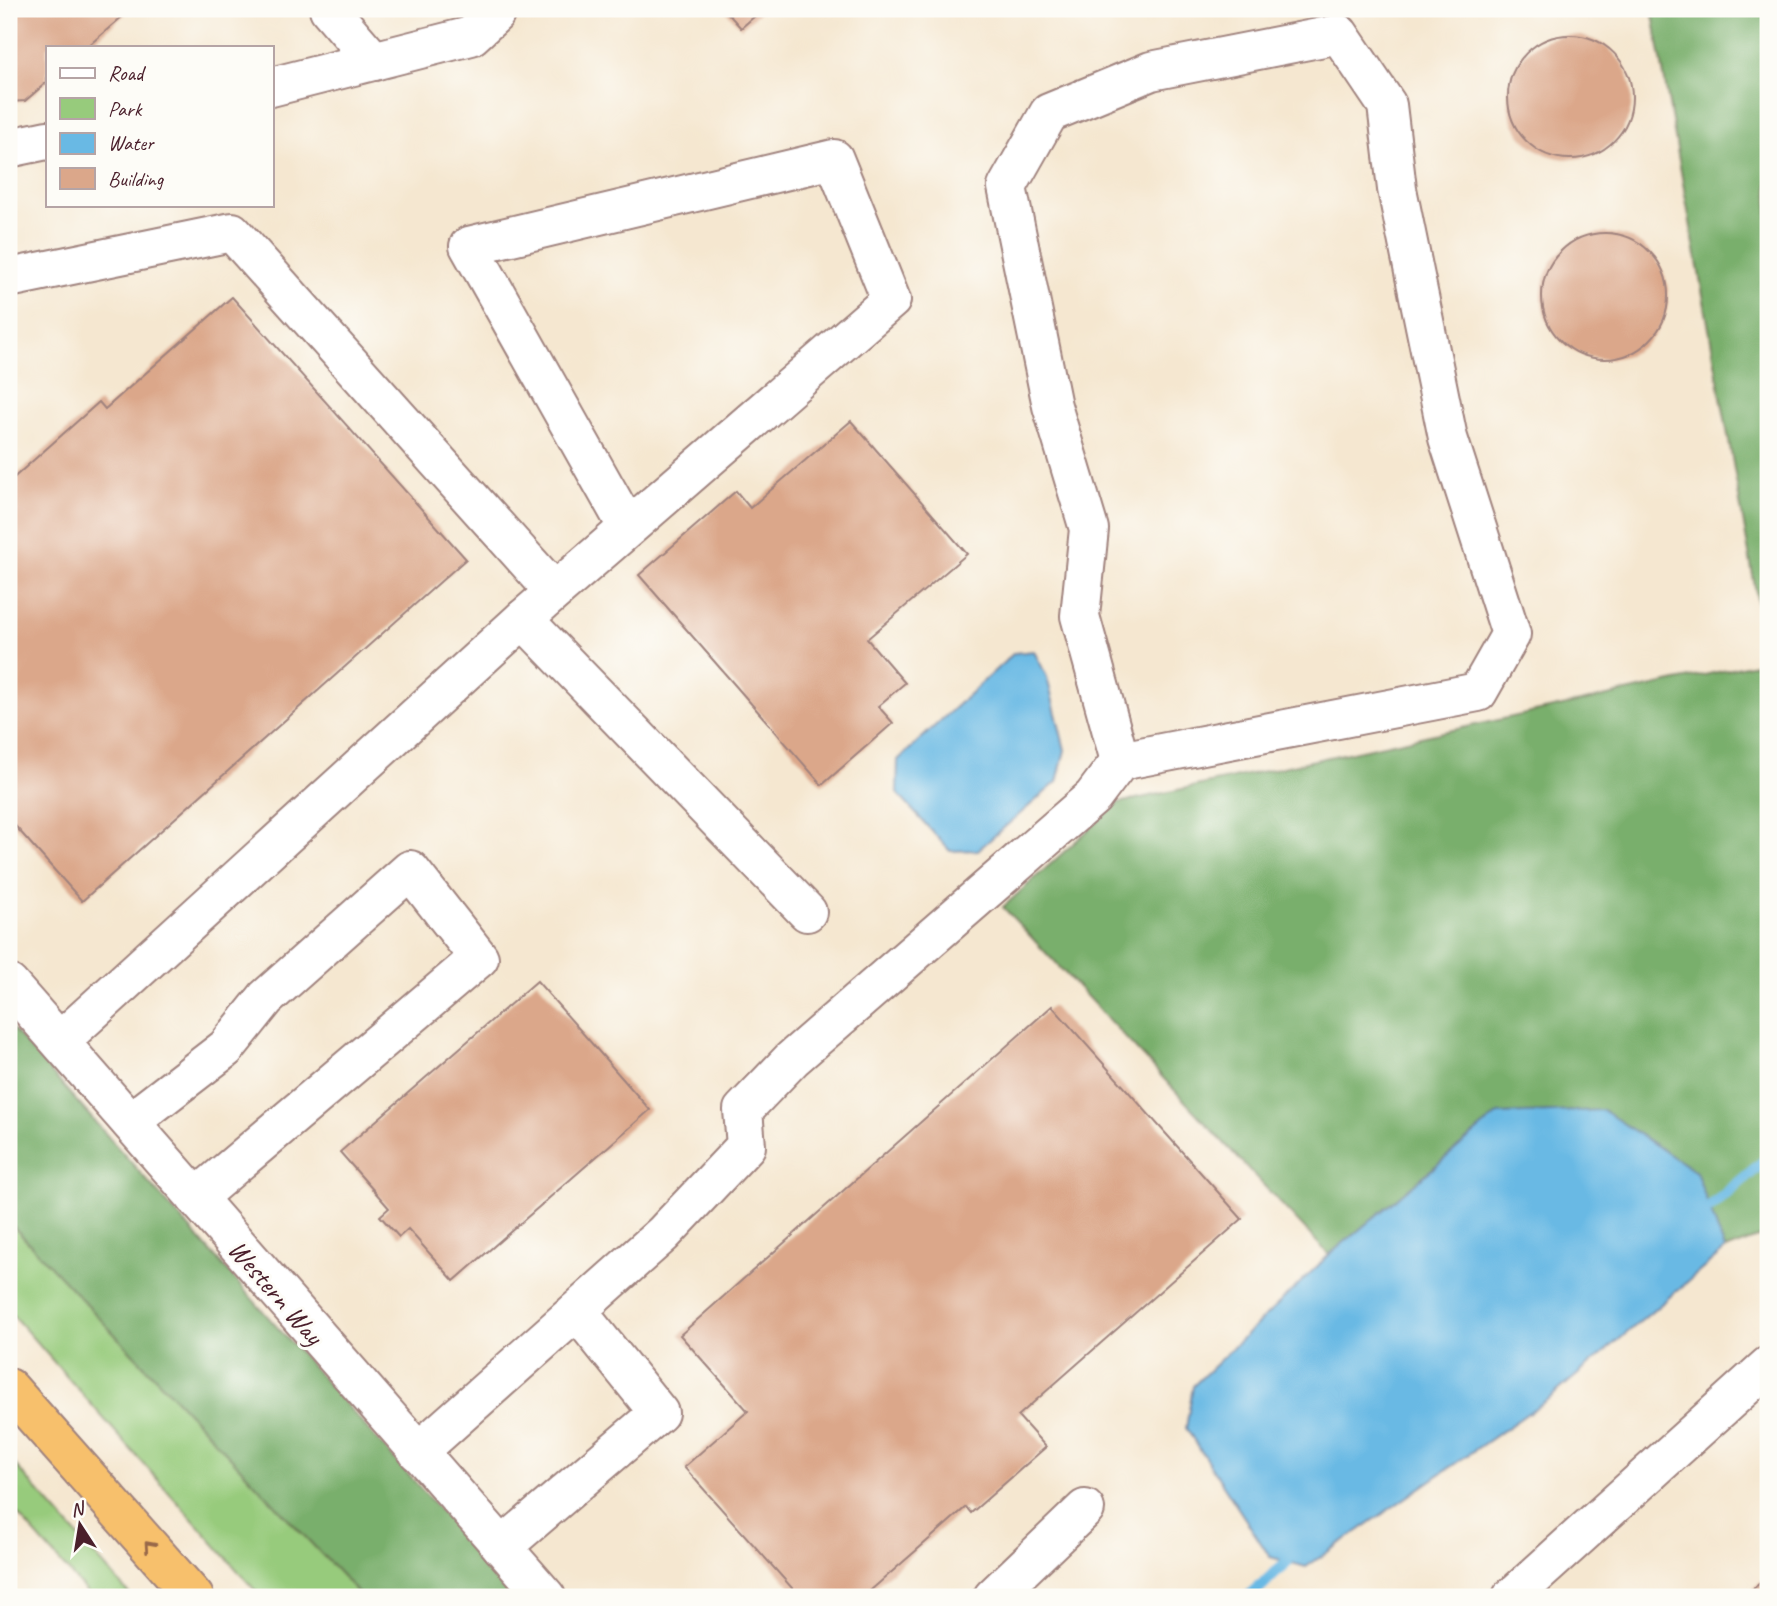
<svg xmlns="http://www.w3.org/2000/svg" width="1777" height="1606" font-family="Caveat,sans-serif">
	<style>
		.green { fill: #97cb7c; stroke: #707554; stroke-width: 2 }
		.forest { fill: #79af6c; stroke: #62674c; stroke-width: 2 }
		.water { fill: #69b9e4; stroke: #5a6c88; stroke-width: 2 }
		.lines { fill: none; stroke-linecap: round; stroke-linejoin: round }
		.stream { stroke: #69b9e4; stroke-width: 12 }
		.building { fill: #dba78a }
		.minor-casing { stroke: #a0837e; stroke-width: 42 }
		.highway-casing { stroke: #a0837e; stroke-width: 42 }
		.minor { stroke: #fff; stroke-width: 38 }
		.highway { stroke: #f7c06c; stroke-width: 38 }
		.oneway { stroke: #986748 }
		.labels { text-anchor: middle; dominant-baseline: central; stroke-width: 6; stroke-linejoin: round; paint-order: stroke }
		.street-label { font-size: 28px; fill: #4a1f2b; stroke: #fdfcf7 }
	</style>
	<rect width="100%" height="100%" fill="#fdfcf7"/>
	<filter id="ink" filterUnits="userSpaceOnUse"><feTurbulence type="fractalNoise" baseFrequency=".0143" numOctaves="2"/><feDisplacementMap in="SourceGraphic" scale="14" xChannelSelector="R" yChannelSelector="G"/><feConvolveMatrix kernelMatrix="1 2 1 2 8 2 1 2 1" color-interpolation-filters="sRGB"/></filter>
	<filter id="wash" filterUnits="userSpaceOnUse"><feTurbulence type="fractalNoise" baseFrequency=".00686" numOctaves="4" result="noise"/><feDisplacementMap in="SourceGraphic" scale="28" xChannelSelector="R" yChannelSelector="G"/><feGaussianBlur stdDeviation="1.57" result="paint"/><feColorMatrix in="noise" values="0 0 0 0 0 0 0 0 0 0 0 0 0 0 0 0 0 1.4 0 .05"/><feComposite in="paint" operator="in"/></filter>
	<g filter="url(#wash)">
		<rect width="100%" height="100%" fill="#f5e7d0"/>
		<!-- green -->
		<g class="green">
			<path d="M9,1222L362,1597H261L9,1311Z"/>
			<path d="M9,1458L132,1597H91L13,1509L9,1505Z"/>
		</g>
		<!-- forest -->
		<g class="forest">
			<path d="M1652,9H1768V660Z"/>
			<path d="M1768,661V1234L1725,1250L1695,1172L1498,1114L1329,1255L1003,907L1118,803Z"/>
			<path d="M9,1025L517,1597H362L9,1222Z"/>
		</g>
		<!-- water -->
		<g class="water">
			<path d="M1034,651L1047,677L1065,750L1057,782L978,850L950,851L897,793L898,760L1014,653Z"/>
			<path d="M1603,1110L1696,1172L1725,1250L1551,1397L1306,1567L1270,1557L1186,1428L1193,1386L1329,1255L1498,1114Z"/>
		</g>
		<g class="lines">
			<!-- stream -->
			<g class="stream">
				<path d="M1709,1208L1768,1158"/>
				<path d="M1249,1597L1287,1562"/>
			</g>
		</g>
		<g id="blocks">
			<!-- building -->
			<g class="building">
				<path d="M9,9H131L87,47H47V82L25,101L9,102Z"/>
				<path d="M724,9H763L741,28Z"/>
				<circle cx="1570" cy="97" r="62"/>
				<circle cx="1605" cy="296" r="63"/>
				<path d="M232,297L466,559L82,901L9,819V482L99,402L105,409Z"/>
				<path d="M851,421L967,554L867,639L905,683L878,706L893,723L822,785L639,575L736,491L750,508Z"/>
				<path d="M537,981L650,1110L454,1281L408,1229L399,1237L380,1216L389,1208L340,1152Z"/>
				<path d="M1052,1006L1242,1219L1018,1416L1046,1447L971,1513L966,1507L863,1597H800L684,1467L748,1411L680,1335Z"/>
				<path d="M1768,1576V1597H1744Z"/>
			</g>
		</g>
	</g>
	<g filter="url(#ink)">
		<use href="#blocks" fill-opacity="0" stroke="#a0837e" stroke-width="2"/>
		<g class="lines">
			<!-- minor casing -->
			<g class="minor-casing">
				<g id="minor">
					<path d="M329,9L374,61"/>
					<path d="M271,87L471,36L495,14L496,9"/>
					<path d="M9,148L47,140"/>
					<path d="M9,278L232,232L554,591"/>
					<path d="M523,619L891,300L834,159L469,246L628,528"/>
					<path d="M9,984L546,1597"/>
					<path d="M60,1041L523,619L807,912"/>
					<path d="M130,1122L226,1048L266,998L410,870L479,958L196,1198"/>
					<path d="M418,1452L663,1234L746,1146L743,1110L792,1059L1093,797L1120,761L1080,616L1089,529L1052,406L1007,187L1049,113L1151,71L1339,34L1387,105L1397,189L1448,438L1511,634L1478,692L1120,761"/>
					<path d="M502,1547L659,1413L577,1311"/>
					<path d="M993,1597L1085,1509"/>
					<path d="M1512,1597L1768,1366"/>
				</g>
			</g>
			<!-- highway casing -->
			<g class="highway-casing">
				<path id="highway" d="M9,1388L194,1597"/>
			</g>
			<!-- minor -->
			<use href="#minor" class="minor"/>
			<!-- highway -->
			<use href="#highway" class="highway"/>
		</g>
		<!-- one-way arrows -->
		<defs><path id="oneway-chevron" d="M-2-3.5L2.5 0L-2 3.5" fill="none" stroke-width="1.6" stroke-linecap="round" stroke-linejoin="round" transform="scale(1.75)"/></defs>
		<use class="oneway" href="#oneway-chevron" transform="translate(149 1546) rotate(-132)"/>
	</g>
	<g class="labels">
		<!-- street labels -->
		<g class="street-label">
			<text transform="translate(276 1292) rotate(49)">Western Way</text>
		</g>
	</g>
	<!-- margin -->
	<rect width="1777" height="1606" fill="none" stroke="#fdfcf7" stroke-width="35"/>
	<!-- legend -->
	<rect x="46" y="46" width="228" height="161" fill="#fdfcf7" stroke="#b5a4a5" stroke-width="2"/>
	<rect x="60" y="68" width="35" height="10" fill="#ffffff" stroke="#b5a4a5" stroke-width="2"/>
	<text x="108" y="80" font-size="21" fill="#4a1f2b">Road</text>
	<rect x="60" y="98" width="35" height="21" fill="#97cb7c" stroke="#b5a4a5" stroke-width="2"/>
	<text x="108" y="116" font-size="21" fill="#4a1f2b">Park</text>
	<rect x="60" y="133" width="35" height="21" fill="#69b9e4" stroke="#b5a4a5" stroke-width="2"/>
	<text x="108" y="150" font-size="21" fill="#4a1f2b">Water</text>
	<rect x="60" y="168" width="35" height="21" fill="#dba78a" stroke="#b5a4a5" stroke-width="2"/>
	<text x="108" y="186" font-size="21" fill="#4a1f2b">Building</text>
	<!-- north arrow -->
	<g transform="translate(80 1525) rotate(348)" stroke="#fdfcf7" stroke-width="5" paint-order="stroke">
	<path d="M0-5L12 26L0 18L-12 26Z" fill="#4a1f2b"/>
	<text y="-10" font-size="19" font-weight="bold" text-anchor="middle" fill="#4a1f2b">N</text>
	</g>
</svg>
